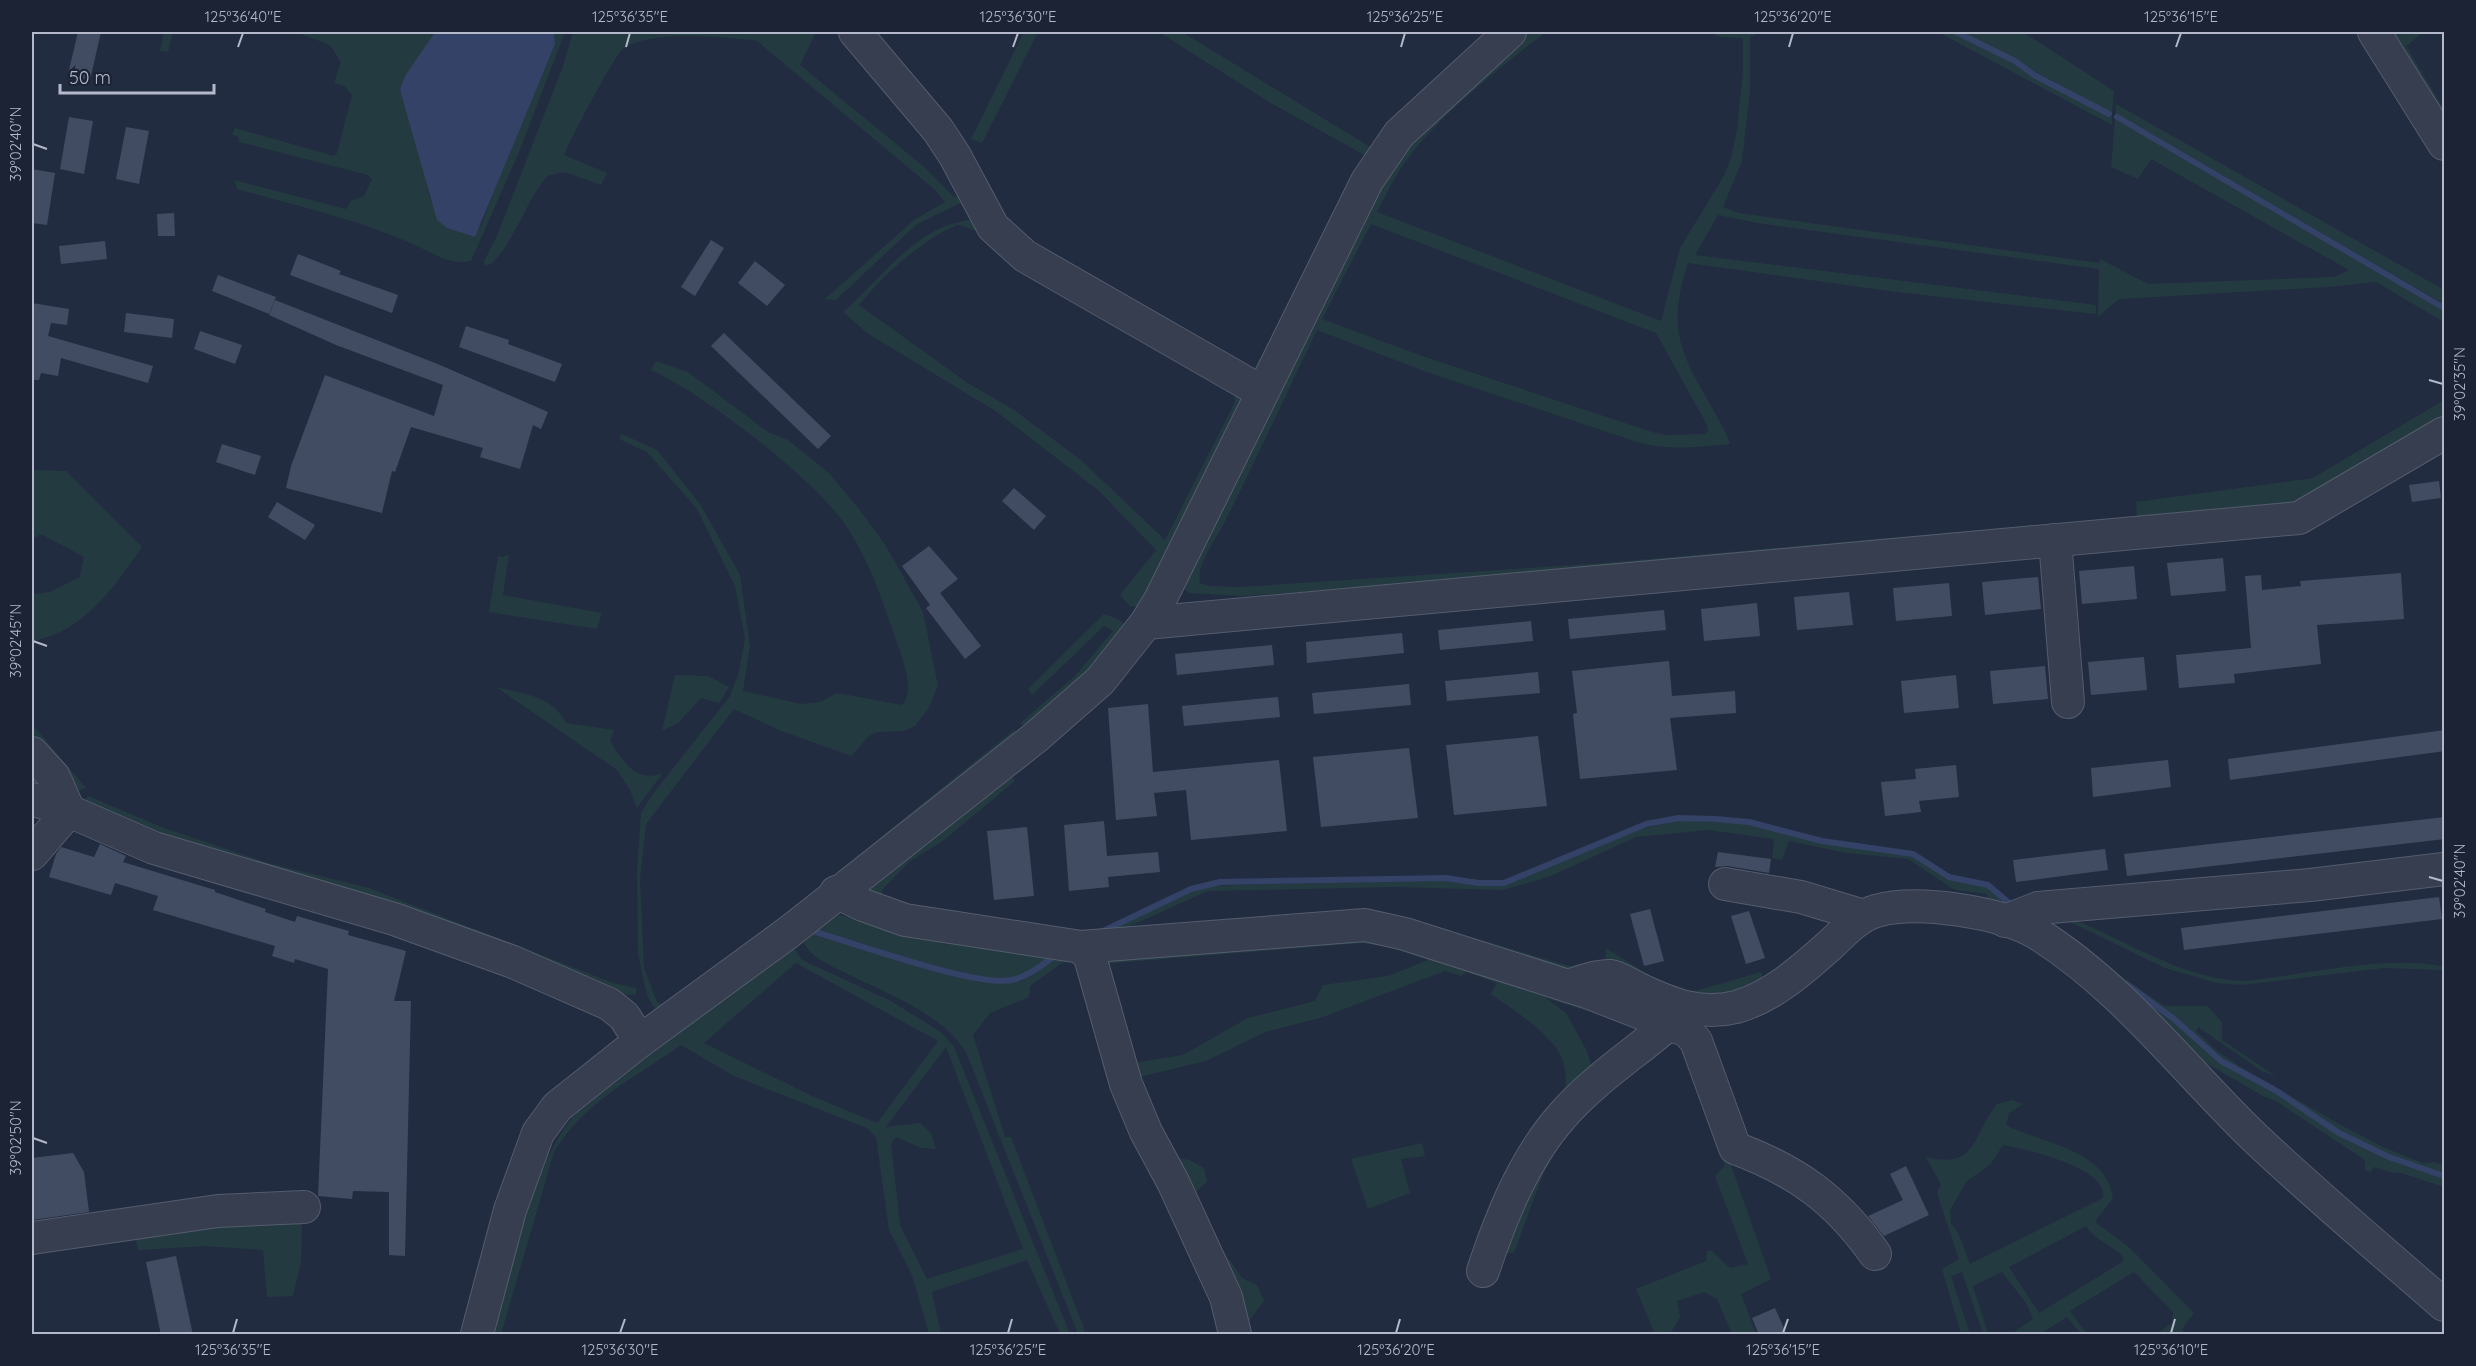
<svg xmlns="http://www.w3.org/2000/svg" width="2476" height="1366" font-family="Quicksand,sans-serif">
	<style>
		.green { fill: #243a41; fill-rule: evenodd }
		.water { fill: #334266 }
		.lines { fill: none; stroke-linecap: round; stroke-linejoin: round }
		.stream { stroke: #334266; stroke-width: 6 }
		.building { fill: #414b62 }
		.minor-casing { stroke: #545c6e; stroke-width: 34 }
		.minor { stroke: #363e50; stroke-width: 32 }
		.ticks { fill: none; stroke: #b3b9cb; stroke-width: 2 }
		.neatline { fill: none; stroke: #b3b9cb; stroke-width: 2 }
		.ticks-label { font-size: 15px; text-anchor: middle; fill: #b3b9cb }
	</style>
	<rect width="100%" height="100%" fill="#222c40"/>
	<!-- green -->
	<g class="green">
		<path d="M164,32H173L168,52L160,51Z"/>
		<path d="M296,32H435L400,90L425,172L429,196L447,228L460,230L470,236L481,226L504,163L555,44L554,32H565L519,152L471,261C452,266 432,253 415,245C358,219 297,206 237,189L234,180L346,209L351,201L364,196L372,180L368,175L239,142V138L232,134L235,128L334,156L337,153L352,95L345,86L334,83L341,62L330,45Z"/>
		<path d="M573,32H816L800,65L923,166L954,197L967,194V200L917,224L836,300L825,299L914,220L945,202L934,189L757,41C725,37 647,29 622,50C612,59 571,139 564,155L607,173L601,185L565,172L547,176C525,203 514,243 491,264L485,265L484,261L496,238L562,69Z"/>
		<path d="M1024,32H1038L982,143L971,139Z"/>
		<path d="M1159,32H1182L1372,148L1401,112L1484,34L1481,32H1496L1412,108L1256,374L1020,241V235L1253,371L1366,156L1269,102Z"/>
		<path d="M1528,32H1546C1503,65 1442,113 1410,156C1396,173 1387,193 1377,212L1661,321L1680,248L1725,174L1731,158L1737,130L1743,71V38L1720,37L1709,32H1760L1750,37V90L1742,161L1723,207L1739,213L2099,263L2100,259L2148,284L2334,277L2349,270L2151,159L2138,179L2111,167L2115,119L2444,311V322L2376,282L2329,287L2119,299L2098,317L2099,269L1763,224L1718,215L1695,255L2096,305V314L1897,292L1688,263C1669,323 1676,345 1707,399C1715,414 1725,428 1730,444C1698,447 1667,451 1637,442L1424,371L1317,330C1285,396 1255,463 1221,529C1213,543 1196,567 1200,583L1210,586L1240,587L1604,563L2095,520V526L1440,582L1244,596L1189,593L1183,588L1384,181L1407,146L1434,116ZM1371,224L1656,333L1707,425L1708,431L1705,434L1666,435L1652,432L1425,357L1322,319Z"/>
		<path d="M1938,32C1972,31 2005,59 2033,77C2058,92 2087,103 2112,118V125Z"/>
		<path d="M1960,32H2023L2114,91L2112,113Z"/>
		<path d="M2387,32H2397L2399,35L2403,32H2424L2406,46L2444,109V122Z"/>
		<path d="M2116,104L2444,290V304L2116,114Z"/>
		<path d="M970,220L982,222L1244,400L1138,607L1130,606L1120,595L1156,550L1098,490L997,412L867,333L843,312C882,279 915,226 970,220ZM957,225C982,228 997,249 1018,263C1090,308 1165,346 1235,395V402L1165,540L1081,460L1014,410L966,382L859,305C882,276 923,239 957,225Z"/>
		<path d="M656,361L688,372L768,432L788,440L829,473L859,509L886,546L923,612L938,686L928,709L915,726L904,731L877,732L869,736L851,756L779,730L734,709L646,824L640,879L644,968L657,1002L664,1004L670,1001L809,895L1015,729L1013,736L878,846L659,1010L653,1006L647,995L638,954L637,873L641,813L652,795L730,696L739,672L745,638L735,586L697,509L647,452L619,439L622,434L657,450L700,504L740,575L750,646L743,691L801,704L820,702L837,693L902,705C916,690 902,658 896,640C883,602 869,560 847,527C815,479 704,394 651,370Z"/>
		<path d="M2444,400V418L2311,502L2099,526V520L2137,516L2136,502L2313,478Z"/>
		<path d="M32,470L66,471L142,547C114,587 83,633 32,641V594L50,592L80,577L84,557L41,534L32,539Z"/>
		<path d="M509,554L503,595L602,613L597,629L489,612L498,556L503,557Z"/>
		<path d="M1104,614L1120,620L1124,625L1121,635L1074,687L1026,726L1019,724L1075,676L1113,631L1104,626L1032,695L1028,689Z"/>
		<path d="M675,675L708,676L729,687L719,703L701,698L678,723L662,731Z"/>
		<path d="M496,687C523,694 552,695 566,723L614,730L610,741C623,761 634,782 662,774L637,808L630,790L617,770Z"/>
		<path d="M32,724L86,788L72,793L32,739Z"/>
		<path d="M1009,770L1015,781L944,840L909,862L882,890L883,899C906,917 935,908 961,911C972,913 983,918 993,921L991,928C956,923 899,923 871,901L869,892L873,879Z"/>
		<path d="M88,796L164,828L268,863L369,888L613,983L636,988V995L617,994L481,933L377,897L336,889L145,829L84,801Z"/>
		<path d="M1678,820L1749,824L1822,843L1913,855L1948,879L1987,886L2018,912L2010,917L1986,913L1987,894L1955,890L1908,859L1847,853L1789,841L1782,860L1772,858L1774,839L1708,830L1636,837L1551,876L1503,890L1395,887L1208,891L1130,926L1126,931L1269,915L1380,913L1437,927L1576,968H1605L1606,948L1681,995L1761,972L1766,987L1732,1000L1697,1003L1683,1002L1622,976L1605,973H1572L1481,952L1398,924L1352,919L1312,920L1083,943L1138,915L1204,886L1446,880L1504,885L1629,832Z"/>
		<path d="M833,914L1073,953L1086,959C1101,1019 1116,1078 1141,1134C1171,1199 1217,1262 1230,1334H1222L1211,1295L1166,1191L1136,1132L1110,1068L1079,962L1069,958L1030,986L1029,997L990,1013L973,1035L1005,1137H1011L1086,1334H1078L966,1052C942,1015 895,997 856,978C839,969 813,961 804,943C807,928 819,919 833,914ZM813,930C858,938 979,989 1016,977C1030,973 1043,961 1055,953L1061,955L1022,981L997,983L920,966L814,935Z"/>
		<path d="M2059,914C2122,936 2177,979 2245,981C2304,975 2388,954 2444,967V970L2384,968L2242,985L2217,983L2165,968L2064,919H2049L2044,922L2164,1006H2207L2222,1022V1040L2277,1077L2262,1071L2198,1027L2196,1031L2216,1050L2239,1066L2341,1125L2385,1148L2423,1163L2435,1162L2444,1166V1174L2390,1155L2340,1131L2276,1088L2222,1059L2160,1007L2040,923L2042,918Z"/>
		<path d="M1344,937L1391,942L1541,985L1660,1027C1627,1057 1589,1082 1560,1116C1542,1137 1529,1162 1515,1186L1508,1184L1545,1119L1565,1091C1566,1080 1566,1068 1562,1058C1552,1034 1512,1009 1491,994L1497,983L1466,972L1461,976L1445,971L1320,1018L1265,1032L1206,1061L1139,1077L1176,1158L1190,1160L1204,1168L1207,1182L1191,1196L1218,1250L1230,1260L1242,1278L1257,1285L1264,1301L1249,1321L1250,1334H1240L1230,1300L1131,1088L1094,959ZM1362,943L1390,947L1428,960L1388,976L1323,985L1315,1001L1248,1018L1183,1055L1132,1063L1102,964ZM1546,998L1634,1026L1638,1033L1632,1042L1593,1072L1587,1051L1566,1013Z"/>
		<path d="M791,943L802,960L891,1001L941,1032L954,1047L1070,1334H1060L1027,1260L932,1292L941,1334H929L912,1275L889,1230L876,1137L867,1128L734,1076L681,1045C632,1080 586,1100 554,1152L501,1334H495C508,1268 532,1170 572,1117ZM796,963L938,1041L877,1123L812,1096L704,1043ZM946,1047L1023,1249L927,1279L900,1225L891,1144L896,1137L921,1148L936,1149L931,1133L920,1123L886,1127Z"/>
		<path d="M2100,967L2173,1021L2220,1062L2275,1091L2338,1134L2388,1158L2444,1178V1187L2398,1172L2394,1173L2374,1167L2371,1172L2365,1170V1160L2276,1101L2263,1096L2206,1063L2200,1069Z"/>
		<path d="M1672,1026L1683,1033L1689,1045L1771,1279L1741,1294L1756,1334H1732L1717,1299L1704,1292L1677,1301L1680,1317L1670,1334H1655L1636,1289L1706,1261L1707,1251H1712L1730,1268L1748,1264L1715,1176L1725,1165L1679,1040H1669L1603,1086L1558,1131L1562,1138L1542,1177L1514,1253L1490,1252C1507,1206 1531,1156 1562,1118C1591,1082 1636,1055 1672,1026Z"/>
		<path d="M2012,1100L2023,1104L2009,1113L2006,1125C2041,1144 2106,1148 2113,1198L2095,1222L2130,1248L2194,1313L2182,1329L2185,1334H2157L2172,1323L2173,1312L2134,1272L2070,1311L2087,1334H2081L2067,1317L2040,1334H2011L2033,1319L2026,1303L2002,1272L1973,1286L1988,1334H1983L1962,1272L1951,1276L1970,1334H1961L1942,1269L1959,1259L1937,1193L1941,1185L1926,1157C1979,1170 1972,1134 1997,1104ZM2003,1145C2025,1149 2109,1168 2103,1198L1970,1264L1958,1233L1951,1223L1950,1210L1967,1181L1991,1164ZM2086,1226C2095,1241 2113,1245 2124,1258L2122,1262L2039,1313L2009,1267Z"/>
		<path d="M1422,1143L1425,1156L1401,1159L1410,1193L1368,1209L1351,1159Z"/>
		<path d="M255,1220L302,1222L301,1263L293,1296L267,1297L263,1250L205,1246L138,1250L136,1240L32,1255V1249Z"/>
	</g>
	<!-- water -->
	<path class="water" d="M435,32H554L555,44L475,237L447,228L437,220L400,90L405,76Z"/>
	<g class="lines">
		<!-- stream -->
		<g class="stream">
			<path d="M1956,32L2015,61L2034,75L2109,114"/>
			<path d="M2117,117L2444,308"/>
			<path d="M815,932C858,944 975,987 1012,980C1028,977 1043,964 1056,955"/>
			<path d="M1101,932L1191,889L1220,882L1446,878L1479,883H1504L1646,824L1678,818L1715,819L1749,822L1822,841L1913,854L1949,877L1988,885L2014,907"/>
			<path d="M2126,984L2174,1019L2221,1061L2275,1090L2339,1133L2389,1157L2444,1176"/>
		</g>
	</g>
	<!-- building -->
	<g class="building">
		<path d="M78,32H101L90,80L68,74Z"/>
		<path d="M69,117L93,121L84,174L60,169Z"/>
		<path d="M126,127L149,131L139,184L116,179Z"/>
		<path d="M32,169L55,173L47,225L32,223Z"/>
		<path d="M174,213L175,236H158L157,214Z"/>
		<path d="M711,240L724,248L695,296L681,287Z"/>
		<path d="M105,241L107,259L61,264L59,246Z"/>
		<path d="M298,254L341,271L339,274L398,295L392,313L290,275Z"/>
		<path d="M755,261L785,285L767,306L738,283Z"/>
		<path d="M218,275L276,297L269,314L212,291Z"/>
		<path d="M275,300L440,365L548,412L541,429L533,425L520,469L480,457L483,448L411,427L395,472L392,471L382,513L286,488L291,466L325,375L434,416L443,385L336,345L269,315Z"/>
		<path d="M32,303L69,309L67,325L51,323L48,336L153,366L148,383L61,358L58,376L41,373L39,380H32Z"/>
		<path d="M126,313L174,319L172,338L124,332Z"/>
		<path d="M466,326L509,340L508,344L562,364L555,382L459,347Z"/>
		<path d="M200,331L242,345L235,364L194,349Z"/>
		<path d="M724,333L831,436L818,449L711,346Z"/>
		<path d="M222,444L261,456L255,475L216,462Z"/>
		<path d="M2439,481L2441,498L2412,502L2409,485Z"/>
		<path d="M1014,488L1046,516L1034,530L1002,501Z"/>
		<path d="M277,502L315,525L305,540L268,517Z"/>
		<path d="M929,546L958,579L940,593L981,646L965,659L926,608L930,605L902,566Z"/>
		<path d="M2223,558L2226,591L2171,596L2167,563Z"/>
		<path d="M2134,566L2137,599L2082,604L2079,571Z"/>
		<path d="M2401,573L2404,619L2317,625L2321,664L2234,674L2235,683L2179,688L2176,655L2251,648L2245,576L2261,575L2262,590L2301,586L2300,581Z"/>
		<path d="M2038,577L2041,609L1985,615L1982,582Z"/>
		<path d="M1949,583L1952,616L1896,621L1893,588Z"/>
		<path d="M1849,592L1853,625L1797,630L1794,597Z"/>
		<path d="M1757,603L1760,636L1704,641L1701,609Z"/>
		<path d="M1664,610L1666,630L1570,639L1568,619Z"/>
		<path d="M1531,621L1533,641L1440,650L1438,630Z"/>
		<path d="M1402,633L1404,653L1307,663L1306,642Z"/>
		<path d="M1272,645L1274,665L1177,675L1175,654Z"/>
		<path d="M2144,657L2147,690L2091,695L2088,662Z"/>
		<path d="M1669,661L1672,696L1735,691L1736,713L1670,718L1677,770L1580,779L1573,714L1577,713L1572,671Z"/>
		<path d="M2045,666L2048,699L1993,704L1990,671Z"/>
		<path d="M1538,672L1540,693L1447,701L1445,681Z"/>
		<path d="M1956,675L1959,708L1904,713L1901,681Z"/>
		<path d="M1409,684L1411,705L1314,714L1312,693Z"/>
		<path d="M1278,697L1280,717L1184,726L1182,706Z"/>
		<path d="M1148,704L1153,772L1279,760L1287,831L1191,840L1186,790L1154,793L1157,816L1116,820L1108,708Z"/>
		<path d="M2445,730V751L2230,780L2228,759Z"/>
		<path d="M1538,736L1547,806L1454,815L1446,745Z"/>
		<path d="M1409,748L1418,818L1321,827L1313,757Z"/>
		<path d="M2168,760L2171,787L2093,797L2091,768Z"/>
		<path d="M1956,765L1959,797L1919,801L1921,812L1885,816L1881,782L1916,779L1915,769Z"/>
		<path d="M2445,817V839L2127,876L2124,854Z"/>
		<path d="M1104,821L1107,856L1158,852L1160,872L1108,877L1109,887L1069,891L1064,825Z"/>
		<path d="M1027,827L1034,896L994,900L987,831Z"/>
		<path d="M100,844L126,856L123,862L215,890V892L266,909L265,912L295,922L297,916L314,921L349,931L348,935L406,951L394,1001H411L405,1256L389,1255V1192L353,1191L352,1199L318,1196L328,969L295,959L294,963L272,956L275,946L153,910L158,896L115,883L111,895L49,877L56,854L61,847L94,857Z"/>
		<path d="M2105,849L2108,870L2016,882L2013,860Z"/>
		<path d="M1718,852L1771,859L1769,873L1728,866L1715,867Z"/>
		<path d="M2439,897L2442,919L2184,950L2181,928Z"/>
		<path d="M1650,909L1664,961L1644,966L1630,914Z"/>
		<path d="M1749,911L1765,958L1746,964L1731,916Z"/>
		<path d="M73,1153L84,1172L89,1212L32,1220V1158Z"/>
		<path d="M1906,1166L1929,1215L1884,1236L1868,1216L1903,1200L1890,1174Z"/>
		<path d="M176,1256L193,1335H161L146,1262Z"/>
		<path d="M1775,1308L1787,1335H1759L1752,1318Z"/>
	</g>
	<g class="lines">
		<!-- minor casing -->
		<g class="minor-casing">
			<g id="minor">
				<path d="M855,32L938,130L955,156L993,227L1025,256L1262,392"/>
				<path d="M2374,32L2444,144"/>
				<path d="M2055,540L2068,702"/>
				<path d="M1146,623L2299,518L2444,433"/>
				<path d="M32,753L54,777L69,811L32,854"/>
				<path d="M32,799L69,811L154,848L394,919L513,962L609,1004L624,1016L640,1041"/>
				<path d="M1725,884L1801,897L1864,916"/>
				<path d="M836,892L863,905L905,920L1081,947L1365,925L1405,934L1587,992L1687,1031L1696,1041L1735,1148C1797,1171 1837,1200 1875,1254"/>
				<path d="M2005,921L2038,908L2310,885L2444,869"/>
				<path d="M1081,947L1090,957L1126,1084L1146,1132L1173,1182L1226,1297L1235,1334"/>
				<path d="M1568,986C1582,981 1596,976 1610,976C1619,977 1630,985 1639,989C1671,1004 1700,1016 1736,1007C1772,997 1802,970 1829,946C1843,933 1858,916 1876,911C1917,899 2001,912 2038,934C2121,986 2183,1068 2252,1135C2314,1194 2380,1249 2444,1305"/>
				<path d="M32,1238L218,1211L304,1207"/>
				<path d="M1483,1271C1501,1217 1524,1159 1562,1116C1593,1080 1634,1054 1670,1023"/>
				<path d="M477,1334L510,1210L538,1133L557,1107L640,1041L789,932L1036,737L1100,681L1146,623L1160,600L1367,181L1399,134L1510,32"/>
			</g>
		</g>
		<!-- minor -->
		<use href="#minor" class="minor"/>
	</g>
	<!-- ticks -->
	<path class="ticks" d="M238,47L243,33M626,47L630,33M1013,47L1018,33M1401,47L1405,33M1789,47L1793,33M2176,47L2181,33M33,144L47,149M2429,380L2443,384M33,641L47,646M2429,877L2443,881M33,1138L47,1143M233,1333L237,1319M620,1333L625,1319M1008,1333L1012,1319M1396,1333L1400,1319M1783,1333L1788,1319M2171,1333L2175,1319"/>
	<!-- border -->
	<rect width="2476" height="1366" fill="none" stroke="#1b2335" stroke-width="66"/>
	<!-- scale -->
	<path d="M60 84v9h154v-9" fill="none" stroke="#b3b9cb" stroke-width="3"/>
	<text x="69" y="84" font-size="18" fill="#b3b9cb" stroke="#1b2335" stroke-width="4.5" paint-order="stroke">50 m</text>
	<rect x="33" y="33" width="2410" height="1300" class="neatline"/>
	<g class="ticks-label">
		<text x="243" y="22">125°36'40"E</text>
		<text x="630" y="22">125°36'35"E</text>
		<text x="1018" y="22">125°36'30"E</text>
		<text x="1405" y="22">125°36'25"E</text>
		<text x="1793" y="22">125°36'20"E</text>
		<text x="2181" y="22">125°36'15"E</text>
		<text transform="translate(16 144) rotate(-90)" y="5">39°02'40"N</text>
		<text transform="translate(2460 384) rotate(-90)" y="5">39°02'35"N</text>
		<text transform="translate(16 641) rotate(-90)" y="5">39°02'45"N</text>
		<text transform="translate(2460 881) rotate(-90)" y="5">39°02'40"N</text>
		<text transform="translate(16 1138) rotate(-90)" y="5">39°02'50"N</text>
		<text x="233" y="1355">125°36'35"E</text>
		<text x="620" y="1355">125°36'30"E</text>
		<text x="1008" y="1355">125°36'25"E</text>
		<text x="1396" y="1355">125°36'20"E</text>
		<text x="1783" y="1355">125°36'15"E</text>
		<text x="2171" y="1355">125°36'10"E</text>
	</g>
</svg>
